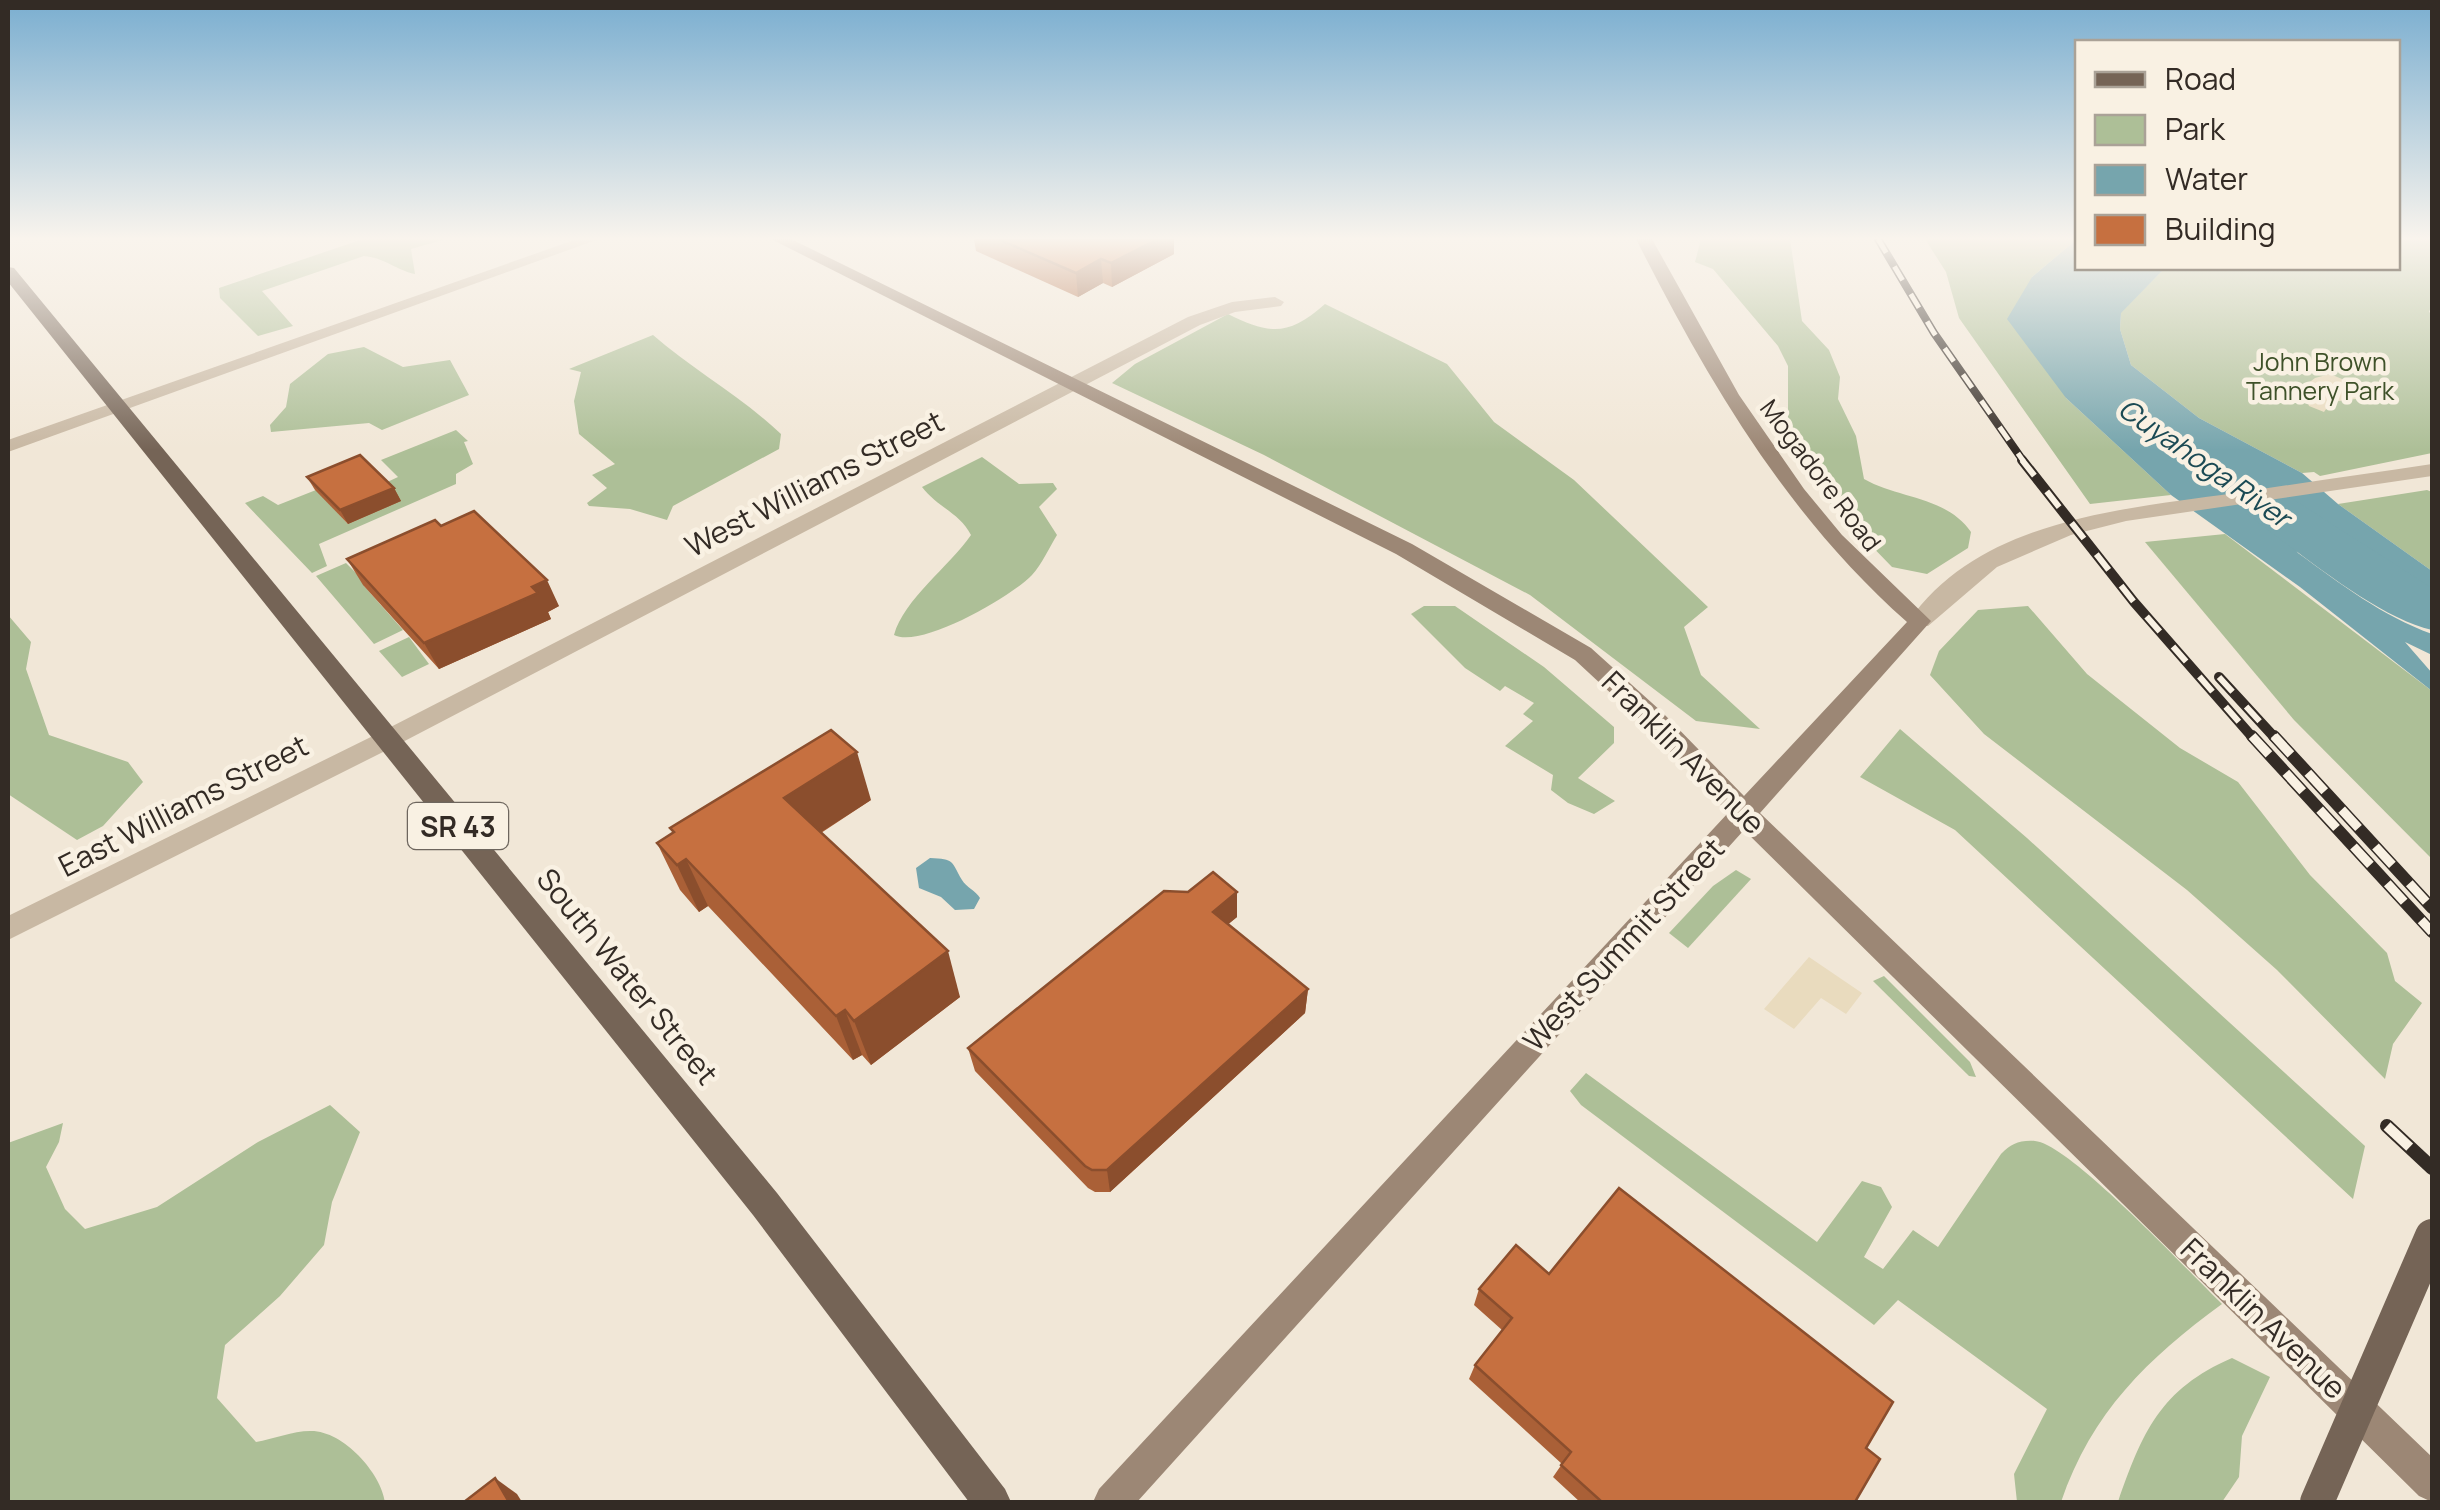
<svg xmlns="http://www.w3.org/2000/svg" width="2440" height="1510" font-family="Manrope,sans-serif">
	<style>
		.green { fill: #adbf97 }
		.plaza { fill: #e9dbbe }
		.water { fill: #76a5ad }
		.lines { fill: none; stroke-linecap: round; stroke-linejoin: round }
		.river { fill: #76a5ad; fill-rule: evenodd }
		.street { fill: #c8b8a3; fill-rule: evenodd }
		.secondary { fill: #9c8775; fill-rule: evenodd }
		.primary { fill: #756456; fill-rule: evenodd }
		.rail-far3-casing { stroke: #332b25; stroke-width: 8 }
		.rail-far2-casing { stroke: #332b25; stroke-width: 10 }
		.rail-far1-casing { stroke: #332b25; stroke-width: 12 }
		.rail-casing { stroke: #332b25; stroke-width: 14 }
		.rail-far3 { stroke: #f9f1e3; stroke-width: 5; stroke-dasharray: 16; stroke-linecap: butt }
		.rail-far2 { stroke: #f9f1e3; stroke-width: 6; stroke-dasharray: 20; stroke-linecap: butt }
		.rail-far1 { stroke: #f9f1e3; stroke-width: 9; stroke-dasharray: 25; stroke-linecap: butt }
		.rail { stroke: #f9f1e3; stroke-width: 10; stroke-dasharray: 31; stroke-linecap: butt }
		.primary-bridge { stroke: #756456; stroke-width: 34 }
		.wall { fill: #aa6037 }
		.shaded-wall { fill: #8b4e2d }
		.building { fill: #c67040; stroke: #8b4e2d; stroke-width: 2.5 }
		.labels { text-anchor: middle; dominant-baseline: central; stroke-width: 9; stroke-linejoin: round; paint-order: stroke }
		.far-park-label { font-size: 25px; fill: #3e5129; stroke: #f9f1e3 }
		.far-street-label { font-size: 25px; fill: #332b25; stroke: #f9f1e3 }
		.far-water-label { font-size: 28px; font-style: italic; fill: #1b4a54; stroke: #f9f1e3 }
		.shield { fill: #f9f1e3; stroke: #6e665e; stroke-width: 2.5 }
		.shield-label { font-size: 28px; font-weight: bold; fill: #332b25 }
		.street-label { font-size: 30px; fill: #332b25; stroke: #f9f1e3 }
	</style>
	<rect width="100%" height="100%" fill="#f1e7d7"/>
	<!-- green -->
	<g class="green">
		<path d="M363,239H446L411,249L415,274C396,270 385,258 364,256L262,291L293,326L258,336L220,298L219,288Z"/>
		<path d="M1701,239H1790L1802,321L1829,350L1840,377L1838,399L1856,436L1864,479C1899,499 1946,496 1971,532L1968,548L1927,574L1892,567L1829,502L1788,421V366L1778,346L1713,269L1695,262Z"/>
		<path d="M1925,239H2077L2032,277L2066,398L2171,495L2090,504L1959,318L1946,272Z"/>
		<path d="M2398,239H2432V304L2429,312L2432,314V453L2320,476L2314,472L2302,473L2199,418L2131,365L2120,329L2121,312L2165,268H2398Z"/>
		<path d="M1325,304L1447,364L1494,422L1574,480L1708,607L1684,627L1701,675L1760,729L1696,721L1530,595L1264,455L1112,383L1135,364L1228,314C1270,335 1289,336 1325,304Z"/>
		<path d="M653,335C693,370 741,396 781,434L779,449L673,506L667,520L630,509L589,506L587,503L607,488L592,475L615,464L579,434L574,401L581,372L569,369Z"/>
		<path d="M364,347L403,367L450,360L469,395L382,430L369,423L271,432L270,425L286,407L290,384L328,354Z"/>
		<path d="M456,430L468,441L464,442L473,464L456,474V484L319,544L327,566L312,573L245,503L263,496L278,505L316,490L348,524L400,501L383,484L398,477L381,460Z"/>
		<path d="M982,457L1019,484L1053,483L1057,489L1039,507L1057,535C1049,548 1042,564 1032,575C1011,597 921,649 894,635C904,599 949,567 971,535C960,513 937,507 922,487Z"/>
		<path d="M2427,490L2432,492V571L2338,504Z"/>
		<path d="M2225,534L2432,691V859L2294,720L2145,542Z"/>
		<path d="M346,563L364,581V586L403,630L374,644L316,576Z"/>
		<path d="M1424,606H1455L1544,667L1614,727V743L1578,778L1615,801L1594,814L1568,803L1551,790L1553,775L1505,746L1533,721L1523,714L1534,703L1505,686L1500,691L1465,668L1411,614Z"/>
		<path d="M2028,606L2087,674L2180,748L2238,782L2310,875L2387,953L2395,981L2422,1003L2393,1044L2385,1079L2277,970L2187,890L1984,734L1930,675L1939,651L1978,610Z"/>
		<path d="M8,615L31,642L26,669L49,735L128,762L143,782L103,826L77,840L8,794Z"/>
		<path d="M409,637L429,664L402,677L379,651Z"/>
		<path d="M1900,729L2027,838L2365,1146L2353,1199L1955,830L1860,777Z"/>
		<path d="M1736,870L1751,879L1688,948L1669,933L1713,886Z"/>
		<path d="M1884,976L1970,1062L1976,1077L1969,1076L1873,981Z"/>
		<path d="M1586,1073L1817,1242L1862,1181L1881,1187L1892,1207L1864,1257L1883,1269L1913,1230L1938,1247L2001,1154C2011,1144 2019,1140 2035,1141C2070,1144 2190,1273 2222,1304C2147,1359 2092,1412 2061,1502H2017L2014,1474L2047,1409L1898,1300L1874,1325L1581,1105L1570,1091Z"/>
		<path d="M330,1105L360,1132L332,1202L324,1245L280,1296L225,1345L217,1398L256,1442C273,1439 293,1431 310,1431C343,1430 381,1473 385,1502H8V1143L63,1123L59,1142L46,1167L65,1209L85,1229L157,1207L258,1142Z"/>
		<path d="M2232,1358L2270,1377L2242,1436L2239,1477L2222,1502H2118C2142,1433 2160,1389 2232,1358Z"/>
	</g>
	<!-- plaza -->
	<g class="plaza">
		<path d="M2330,374L2371,391L2365,394L2371,397L2331,402L2324,412L2309,406L2302,388L2315,378Z"/>
		<path d="M1809,957L1862,993L1846,1014L1821,998L1794,1029L1764,1009Z"/>
	</g>
	<!-- water -->
	<g class="water">
		<path d="M2077,239L2078,268H2165L2121,313L2120,329L2131,365L2199,418L2302,473L2338,504L2432,571V618C2394,582 2342,549 2292,533V544L2298,553C2341,584 2382,616 2432,634V655L2405,642L2432,673V691L2300,587L2171,495L2066,398L2007,319L2032,277Z"/>
		<path d="M930,858C955,859 951,861 962,880C966,887 976,891 980,898L974,909L955,910L941,897L919,888L916,868Z"/>
	</g>
	<g class="lines">
		<!-- river -->
		<path class="river" d="M2267,489L2285,494L2432,588V630C2375,617 2298,551 2249,516L2241,505L2249,494Z"/>
		<!-- street -->
		<g class="street">
			<path d="M577,239H599L8,452V440Z"/>
			<path d="M1275,297L1284,302L1281,306L1235,312L1200,325L397,745L8,940V916L379,733L1188,317L1232,302Z"/>
			<path d="M2432,464V476L2126,521L2071,535L1997,567L1928,626H1912L1909,621C1979,519 2124,509 2235,493C2301,483 2366,474 2432,464Z"/>
		</g>
		<!-- secondary -->
		<path class="secondary" d="M771,239H791L1412,544L1591,648L1662,712L1744,796L1907,622C1786,515 1708,381 1636,239H1652L1739,395L1804,489L1842,535L1931,621L1760,813L2432,1457V1502L2419,1496L1744,830L1137,1502H1093L1099,1489L1728,813L1644,724L1575,660L1396,554Z"/>
		<!-- primary -->
		<path class="primary" d="M8,267L14,268L777,1193L1005,1489L1011,1502H969L753,1215L8,282Z"/>
		<!-- rail-far3 casing -->
		<g class="rail-far3-casing">
			<path id="rail-far3" d="M1878,239L1934,333L2024,462"/>
		</g>
		<!-- rail-far2 casing -->
		<g class="rail-far2-casing">
			<g id="rail-far2">
				<path d="M2022,460L2134,602L2254,739"/>
				<path d="M2219,677L2276,739"/>
			</g>
		</g>
		<!-- rail-far1 casing -->
		<g class="rail-far1-casing">
			<g id="rail-far1">
				<path d="M2252,736L2432,932"/>
				<path d="M2274,736L2432,908"/>
			</g>
		</g>
		<!-- rail casing -->
		<g class="rail-casing">
			<path id="rail" d="M2387,1126L2432,1168"/>
		</g>
		<!-- rail-far3 -->
		<use href="#rail-far3" class="rail-far3"/>
		<!-- rail-far2 -->
		<use href="#rail-far2" class="rail-far2"/>
		<!-- rail-far1 -->
		<use href="#rail-far1" class="rail-far1"/>
		<!-- rail -->
		<use href="#rail" class="rail"/>
		<!-- primary-bridge -->
		<path class="primary-bridge" d="M2317,1502L2432,1236"/>
	</g>
	<!-- wall -->
	<g class="wall">
		<path d="M974,239H1174V254L1112,287L1103,283L1078,297L976,251Z"/>
		<path d="M307,477L394,488L401,501L348,524L315,490Z"/>
		<path d="M441,526L559,606L548,612L551,619L439,669L363,585L347,559Z"/>
		<path d="M871,800L821,833L960,997L871,1065L862,1055L853,1060L708,906L699,912L680,890L657,843L673,833L670,828Z"/>
		<path d="M1188,892H1237V917L1228,924L1308,989L1305,1013L1110,1192H1095L1088,1188L975,1071L968,1048Z"/>
		<path d="M1549,1274L1866,1448L1855,1502H1580L1553,1477L1562,1464L1469,1379L1475,1365L1502,1330L1474,1305L1479,1289Z"/>
	</g>
	<!-- shaded-wall -->
	<g class="shaded-wall">
		<path d="M1158,239H1174V254L1112,287L1111,263Z"/>
		<path d="M1101,259L1103,283L1078,297L1076,273Z"/>
		<path d="M394,488L401,501L348,524L340,510Z"/>
		<path d="M547,580L559,606L548,612L551,619L439,669L424,643Z"/>
		<path d="M857,752L871,800L801,845L784,798Z"/>
		<path d="M686,859L708,906L699,912L677,865Z"/>
		<path d="M1237,892V917L1213,937V912Z"/>
		<path d="M948,951L960,997L871,1065L854,1021Z"/>
		<path d="M1308,989L1305,1013L1110,1192L1107,1170Z"/>
		<path d="M845,1010L862,1055L853,1060L836,1016Z"/>
		<path d="M495,1478L517,1494L522,1502H509Z"/>
	</g>
	<!-- building -->
	<g class="building">
		<path d="M998,239H1158L1111,263L1101,259L1076,273Z"/>
		<path d="M360,455L394,488L340,510L307,477Z"/>
		<path d="M474,511L547,580L532,587L538,593L424,643L347,559L435,520L441,526Z"/>
		<path d="M831,730L857,752L784,798L948,951L854,1021L845,1010L836,1016L686,859L677,865L657,843L674,832L670,828Z"/>
		<path d="M1213,872L1237,892L1213,912L1308,989L1107,1170H1092L1085,1166L968,1048L1164,891L1188,892Z"/>
		<path d="M1619,1188L1893,1402L1866,1448L1880,1459L1855,1502H1602L1561,1465L1571,1452L1475,1365L1512,1318L1479,1289L1516,1245L1549,1274Z"/>
		<path d="M495,1478L509,1502H464Z"/>
	</g>
	<!-- sky -->
	<linearGradient id="sky" x2="0" y2="1"><stop stop-color="#7aaed0"/><stop offset="0.53" stop-color="#f9f4ed"/><stop offset="1" stop-color="#f9f4ed" stop-opacity="0"/></linearGradient>
	<rect width="2440" height="450" fill="url(#sky)"/>
	<g class="labels">
		<!-- far-park labels -->
		<g class="far-park-label">
			<text x="2320" y="361">John Brown<tspan x="2320" dy="29">Tannery Park</tspan></text>
		</g>
		<!-- far-street labels -->
		<g class="far-street-label">
			<text transform="translate(1821 475) rotate(53)">Mogadore Road</text>
		</g>
		<!-- far-water labels -->
		<g class="far-water-label">
			<text transform="translate(2205 462) rotate(35)">Cuyahoga River</text>
		</g>
		<!-- shield labels -->
		<rect class="shield" x="408" y="803" width="100" height="46" rx="8"/>
		<g class="shield-label">
			<text x="458" y="826">SR 43</text>
		</g>
		<!-- street labels -->
		<g class="street-label">
			<text transform="translate(814 483) rotate(-27)">West Williams Street</text>
			<text transform="translate(1684 752) rotate(45)">Franklin Avenue</text>
			<text transform="translate(183 805) rotate(-27)">East Williams Street</text>
			<text transform="translate(1623 944) rotate(-47)">West Summit Street</text>
			<text transform="translate(628 976) rotate(51)">South Water Street</text>
			<text transform="translate(2264 1318) rotate(44)">Franklin Avenue</text>
		</g>
	</g>
	<!-- border -->
	<rect width="2440" height="1510" fill="none" stroke="#332b25" stroke-width="20"/>
	<!-- legend -->
	<rect x="2075" y="40" width="325" height="230" fill="#f9f1e3" stroke="#aaa297" stroke-width="2.5"/>
	<rect x="2095" y="72" width="50" height="15" fill="#756456" stroke="#aaa297" stroke-width="2.5"/>
	<text x="2165" y="90" font-size="30" fill="#332b25">Road</text>
	<rect x="2095" y="115" width="50" height="30" fill="#adbf97" stroke="#aaa297" stroke-width="2.5"/>
	<text x="2165" y="140" font-size="30" fill="#332b25">Park</text>
	<rect x="2095" y="165" width="50" height="30" fill="#76a5ad" stroke="#aaa297" stroke-width="2.5"/>
	<text x="2165" y="190" font-size="30" fill="#332b25">Water</text>
	<rect x="2095" y="215" width="50" height="30" fill="#c67040" stroke="#aaa297" stroke-width="2.5"/>
	<text x="2165" y="240" font-size="30" fill="#332b25">Building</text>
</svg>
